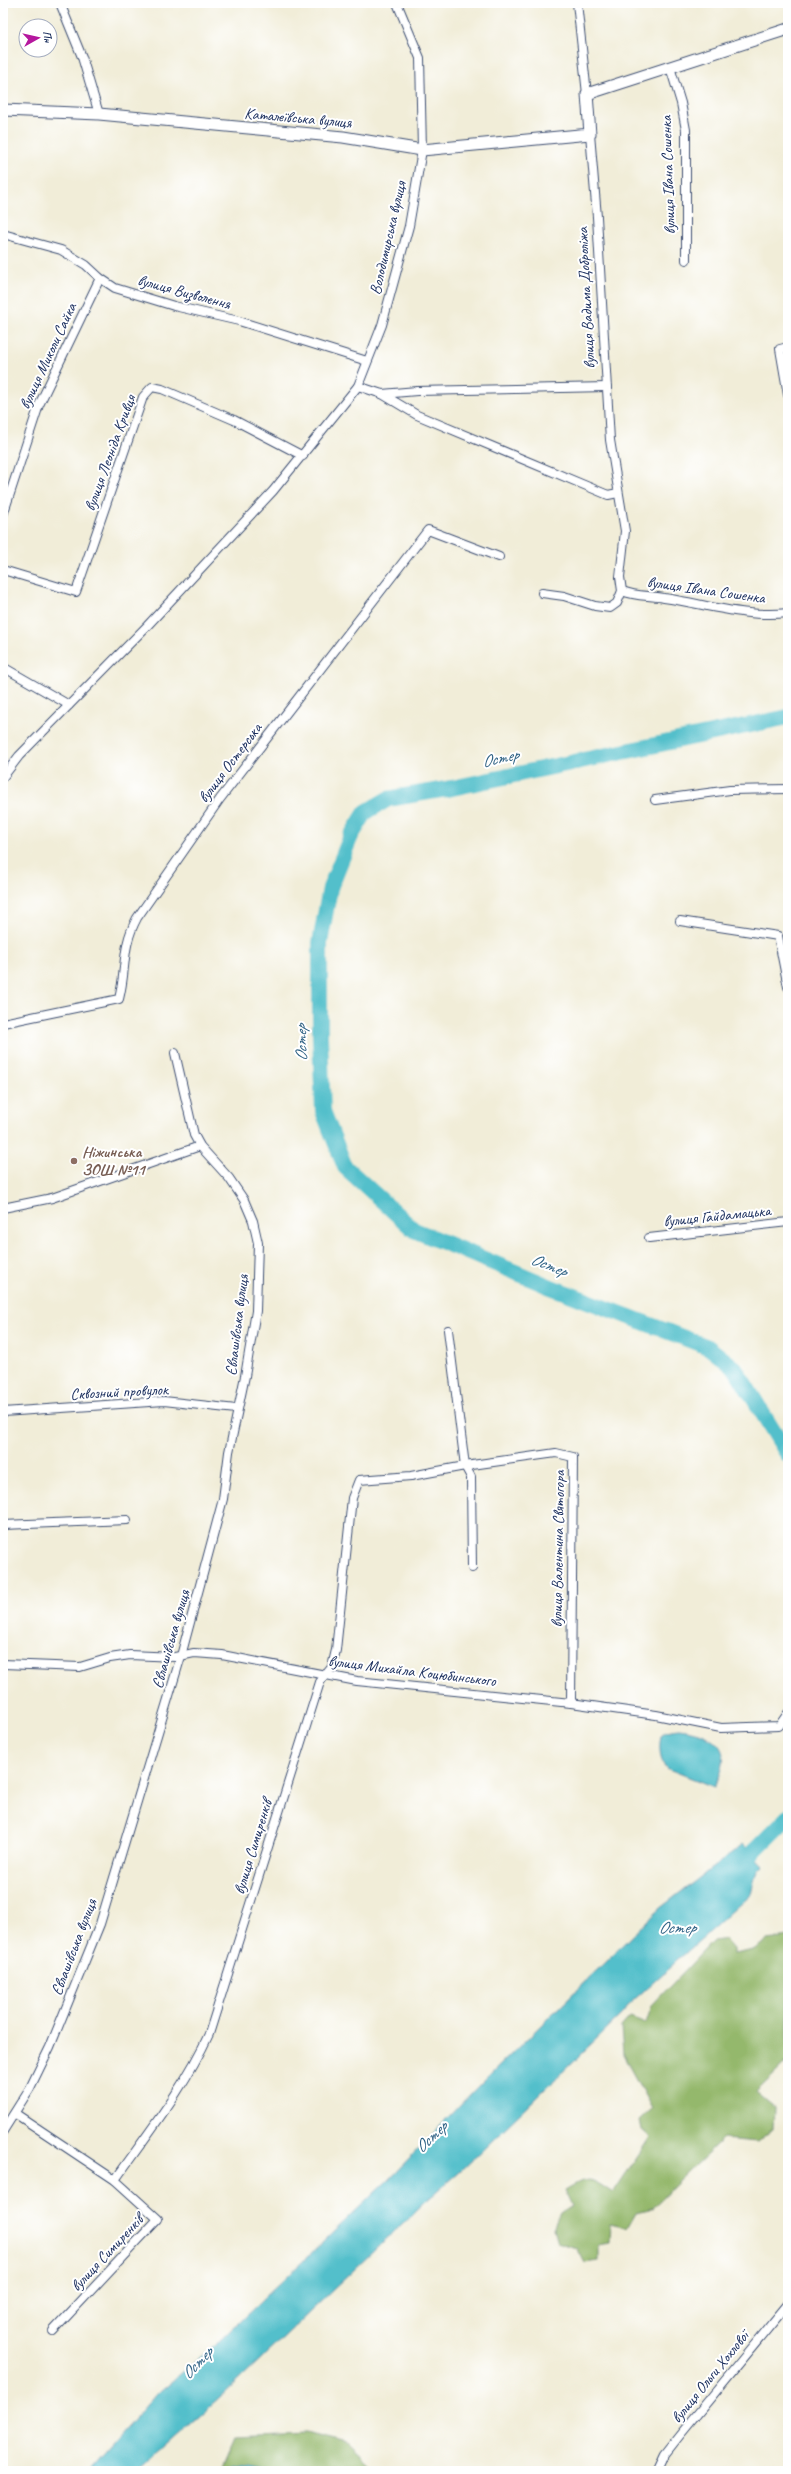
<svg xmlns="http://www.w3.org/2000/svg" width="791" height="2474" font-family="Caveat,sans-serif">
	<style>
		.forest { fill: #94b86c; stroke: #587465 }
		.water { fill: #52bfcb; stroke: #367794 }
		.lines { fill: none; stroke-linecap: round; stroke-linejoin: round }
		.river { stroke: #52bfcb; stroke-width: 16 }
		.street-casing { stroke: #3b4c70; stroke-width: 10 }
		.secondary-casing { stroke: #3b4c70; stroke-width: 13 }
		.street { stroke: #fff; stroke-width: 8 }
		.secondary { stroke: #fff; stroke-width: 11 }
		.education-dot { fill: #8d6e63; stroke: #fff; stroke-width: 1.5 }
		.labels { text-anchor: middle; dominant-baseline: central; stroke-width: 4; stroke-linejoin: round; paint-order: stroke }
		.street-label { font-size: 16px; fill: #1b2f5e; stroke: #fff }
		.education-label { font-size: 16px; font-weight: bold; fill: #785e54; stroke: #fff; text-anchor: start }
		.water-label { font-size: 17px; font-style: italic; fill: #2e6184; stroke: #fff }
	</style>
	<rect width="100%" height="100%" fill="#fff"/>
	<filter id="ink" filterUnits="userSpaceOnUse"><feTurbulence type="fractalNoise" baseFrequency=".025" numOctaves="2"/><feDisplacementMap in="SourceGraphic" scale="8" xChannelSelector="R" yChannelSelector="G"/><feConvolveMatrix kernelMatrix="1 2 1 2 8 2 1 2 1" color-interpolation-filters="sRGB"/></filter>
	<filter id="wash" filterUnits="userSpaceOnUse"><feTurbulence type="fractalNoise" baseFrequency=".012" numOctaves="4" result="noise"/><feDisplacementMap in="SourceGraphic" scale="16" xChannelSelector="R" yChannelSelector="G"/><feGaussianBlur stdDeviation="0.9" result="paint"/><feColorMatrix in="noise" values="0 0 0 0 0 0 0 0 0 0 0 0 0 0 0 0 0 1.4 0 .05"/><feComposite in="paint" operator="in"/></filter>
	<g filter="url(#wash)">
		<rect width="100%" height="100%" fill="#f1edd8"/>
		<!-- forest -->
		<g class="forest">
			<path d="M788,1937V2061L756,2092L774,2107L773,2129L757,2142L723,2139L652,2208L636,2212L627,2228L610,2224L609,2243L598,2245V2261L585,2263L577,2248L557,2242L553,2228L560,2213L572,2205L565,2190C590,2175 590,2178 613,2193L650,2137L642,2130L640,2120L652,2109L623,2055L621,2027L630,2017L646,2023L652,2005L713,1941L726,1939L734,1948V1954L753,1950L768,1940Z"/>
			<path d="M306,2433L346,2443L375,2471H297L281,2467L221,2468L235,2436Z"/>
		</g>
		<!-- water -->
		<g class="water">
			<path d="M679,1729C717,1734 736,1749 714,1787L666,1768C659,1757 659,1747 661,1735L666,1731Z"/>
			<path d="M743,1844L763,1865L757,1871L751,1894L626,2007L624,2012L460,2172L426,2201L221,2397L138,2471H89L160,2391L215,2345L388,2180L485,2080L659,1909Z"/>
			<path d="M248,2461L297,2471H218L220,2468Z"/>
		</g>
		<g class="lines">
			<!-- river -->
			<g class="river">
				<path d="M788,717L452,788L388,799L366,812L351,836L330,888L320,943V1037L323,1111L345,1167L414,1230L551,1287L708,1347L735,1368L788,1455"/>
				<path d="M737,1868L788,1817"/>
			</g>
		</g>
	</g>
	<g filter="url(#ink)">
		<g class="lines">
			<!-- street casing -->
			<g class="street-casing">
				<g id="street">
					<path d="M60,3L82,57L99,114"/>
					<path d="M577,3L587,94"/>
					<path d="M670,67L681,103L686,130V260"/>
					<path d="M3,234L61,250L86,265L100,278L115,288L174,306L239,321L367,361"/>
					<path d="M788,347L780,349L788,395"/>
					<path d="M358,386L382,394L417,391L607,387"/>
					<path d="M382,394L417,415L589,487L608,495L618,493"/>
					<path d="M3,515L39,405L100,278"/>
					<path d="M3,570L76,592L143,397L152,387L162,389L234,420L303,456"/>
					<path d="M622,591C637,597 648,595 664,598C706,604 745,618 788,613"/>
					<path d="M542,593L564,596L595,606L610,608L617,603L622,591L620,577L625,531L610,440L597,217L590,134"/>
					<path d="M3,667L69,705"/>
					<path d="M3,777L19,756L147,626L273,491L358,386L382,325L409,226L422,150L420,58L397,3"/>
					<path d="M655,800L730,790L788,789"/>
					<path d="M680,921L778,936L788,987"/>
					<path d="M3,1023L119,999C127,967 121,948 137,918L220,799L428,530L499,557"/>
					<path d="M3,1208L52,1198L200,1146"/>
					<path d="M649,1238L788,1222"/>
					<path d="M448,1330L465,1466L471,1477L472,1568"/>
					<path d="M3,1412L164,1401L236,1409"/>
					<path d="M3,1525L127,1520"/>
					<path d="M3,1664L80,1667L110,1658L130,1655L175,1657L194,1653L222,1655L357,1681L571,1703L656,1715L721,1728L779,1726L788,1713"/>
					<path d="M16,2114L115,2180L158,2219L53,2331"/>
					<path d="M3,2131L30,2088L50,2047L100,1924L181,1656L223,1499L229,1452L245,1376L256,1311L258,1243L253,1221L244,1200L229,1178L200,1146L194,1135L175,1053"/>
					<path d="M115,2180C148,2133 185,2087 209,2034L320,1682L332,1667L336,1650L352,1498L359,1480L411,1476L465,1466L556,1453L573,1457L571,1703"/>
					<path d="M657,2471L665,2454L680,2435L788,2304"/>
				</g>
			</g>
			<!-- secondary casing -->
			<g class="secondary-casing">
				<path id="secondary" d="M3,110L99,114L343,137L422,150L590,134L587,94L788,29"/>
			</g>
			<!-- street -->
			<use href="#street" class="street"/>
			<!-- secondary -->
			<use href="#secondary" class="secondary"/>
		</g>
	</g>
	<!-- markers -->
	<circle class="education-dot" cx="74" cy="1161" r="4"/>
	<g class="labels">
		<!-- street labels -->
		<g class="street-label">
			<text transform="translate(298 118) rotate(5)">Каталеївська вулиця</text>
			<text transform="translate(668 175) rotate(-92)">вулиця Івана Сошенка</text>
			<text transform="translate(388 238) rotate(-77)">Володимирська вулиця</text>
			<text transform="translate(184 292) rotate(15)">вулиця Визволення</text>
			<text transform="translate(586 298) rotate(-93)">вулиця Вадима Доброліжа</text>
			<text transform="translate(48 356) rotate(-65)">вулиця Миколи Сайка</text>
			<text transform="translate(110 453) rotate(-70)">вулиця Леоніда Кривця</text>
			<text transform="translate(706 590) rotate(8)">вулиця Івана Сошенка</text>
			<text transform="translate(230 763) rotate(-53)">вулиця Остерська</text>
			<text transform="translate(717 1216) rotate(-6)">вулиця Гайдамацька</text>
			<text transform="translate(237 1325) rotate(-83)">Євлашівська вулиця</text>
			<text transform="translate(119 1392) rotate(-3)">Сквозний провулок</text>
			<text transform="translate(558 1549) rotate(-89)">вулиця Валентина Святогора</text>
			<text transform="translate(171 1639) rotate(-74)">Євлашівська вулиця</text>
			<text transform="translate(412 1671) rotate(7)">вулиця Михайла Коцюбинського</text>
			<text transform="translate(253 1847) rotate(-73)">вулиця Симиренків</text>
			<text transform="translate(74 1947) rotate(-69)">Євлашівська вулиця</text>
			<text transform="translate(107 2253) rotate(-47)">вулиця Симиренків</text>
			<text transform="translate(710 2377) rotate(-51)">вулиця Ольги Хохлової</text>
		</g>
		<!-- education labels -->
		<g class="education-label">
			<text x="82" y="1152">Ніжинська<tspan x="82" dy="18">ЗОШ №11</tspan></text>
		</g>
		<!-- water labels -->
		<g class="water-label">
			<text transform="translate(500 758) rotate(-12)">Остер</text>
			<text transform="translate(301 1043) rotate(-91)">Остер</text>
			<text transform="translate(549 1265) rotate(22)">Остер</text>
			<text x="677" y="1927">Остер</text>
			<text transform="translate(431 2137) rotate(-43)">Остер</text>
			<text transform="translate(197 2363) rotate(-46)">Остер</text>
		</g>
	</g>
	<!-- margin -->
	<rect width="791" height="2474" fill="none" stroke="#fff" stroke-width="16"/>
	<!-- north arrow -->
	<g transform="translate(38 38) rotate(82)"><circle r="19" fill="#ffffff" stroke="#a4acbf"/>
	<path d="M0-3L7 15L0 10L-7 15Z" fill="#b5179e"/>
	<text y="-6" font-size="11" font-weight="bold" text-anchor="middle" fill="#1b2f5e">Пн</text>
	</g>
</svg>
